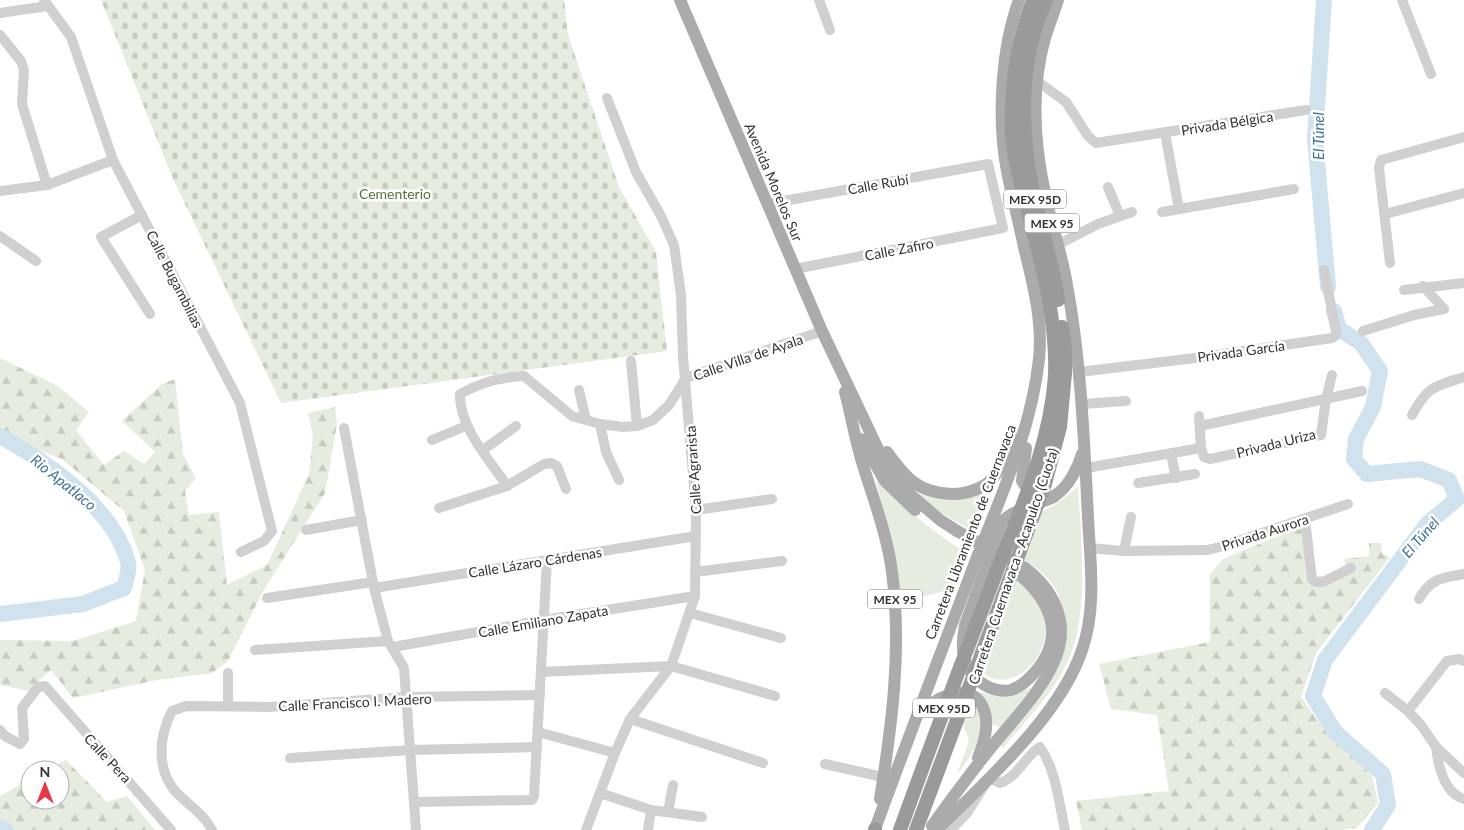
<svg xmlns="http://www.w3.org/2000/svg" width="1464" height="830" font-family="Lato,sans-serif">
	<style>
		.green { fill: #e6ecdf }
		.forest { fill: url(#forest-firs) }
		.cemetery { fill: url(#cemetery-stones) }
		.lines { fill: none; stroke-linecap: round; stroke-linejoin: round }
		.river { stroke: #cfe2ee; stroke-width: 16 }
		.minor { stroke: #d0d0d0; stroke-width: 10 }
		.major { stroke: #ababab; stroke-width: 12 }
		.highway { stroke: #9a9a9a; stroke-width: 14 }
		.major-bridge { stroke: #ababab; stroke-width: 12 }
		.highway-bridge { stroke: #9a9a9a; stroke-width: 14 }
		.labels { text-anchor: middle; dominant-baseline: central; stroke-width: 5; stroke-linejoin: round; paint-order: stroke }
		.shield { fill: #fff; stroke: #707070; stroke-width: 1 }
		.shield-label { font-size: 12px; font-weight: bold; fill: #333 }
		.street-label { font-size: 14px; fill: #333; stroke: #fff }
		.park-label { font-size: 14px; fill: #56703f; stroke: #fff }
		.water-label { font-size: 15px; font-style: italic; fill: #3f7597; stroke: #fff }
	</style>
	<defs>
		<pattern id="forest-firs" width="22" height="20" patternUnits="userSpaceOnUse" patternTransform="scale(1.25)"><rect width="22" height="20" fill="#e6ecdf"/><path d="M5 1l3.5 6h-7zM16 11l3.5 6h-7z" fill="#c6cbc0"/></pattern>
		<pattern id="cemetery-stones" width="16" height="16" patternUnits="userSpaceOnUse" patternTransform="scale(1.25)"><rect width="16" height="16" fill="#e6ecdf"/><path d="M2 7V4a2 2 0 0 1 4 0v3zM10 15v-3a2 2 0 0 1 4 0v3z" fill="#c6cbc0"/></pattern>
	</defs>
	<rect width="100%" height="100%" fill="#fff"/>
	<!-- green -->
	<g class="green">
		<path d="M875,474C905,510 929,529 968,554L955,589L902,601Z"/>
		<path d="M996,482L976,533L934,509L915,492C952,508 963,499 996,482Z"/>
		<path d="M1078,486C1081,533 1089,612 1070,656C1056,691 1027,719 1003,748L1000,744L1035,699L1065,616L1057,591L1048,579L1038,569L1000,545L1007,526C1033,516 1058,507 1078,486Z"/>
		<path d="M992,568C1004,574 1019,580 1028,590C1085,652 983,724 971,645Z"/>
		<path d="M1032,687L1000,728L993,724L989,707L970,688C996,699 1006,700 1032,687Z"/>
		<path d="M952,698C959,699 966,699 972,703C995,719 971,759 957,774L969,741L962,722L926,715L935,706Z"/>
	</g>
	<!-- forest -->
	<g class="forest">
		<path d="M0,358L58,386L89,412L76,430L104,465L124,451L144,464L155,452L122,421L162,384L175,379L183,454L196,478L185,491L189,515L219,512L227,585L267,565L309,474L313,435L308,413L335,407L337,424L325,493L263,591L228,661L212,673L157,680L73,698L51,670L28,691L0,685V640L73,641L136,621L145,570L124,511L62,459L0,436Z"/>
		<path d="M1304,525L1306,577L1345,575V559L1369,556V543H1381L1382,554L1390,557L1316,653L1301,697L1329,736L1372,775L1378,803L1357,828L1340,830H1082L1076,801L1169,791L1157,715L1111,709L1099,664L1210,642V574L1223,559Z"/>
		<path d="M66,760L107,802L127,796L155,830H17L0,827V796L30,779V800H60V770H47Z"/>
	</g>
	<!-- cemetery -->
	<path class="cemetery" d="M101,0H564L568,35L619,187L656,252L667,351L281,403L173,179Z"/>
	<g class="lines">
		<!-- river -->
		<g class="river">
			<path d="M1324,0L1315,138L1328,287"/>
			<path d="M1334,311L1339,329L1361,343L1380,371L1373,407L1356,439L1354,459L1367,474L1420,469L1449,480L1457,499L1427,524L1325,660L1313,696L1335,732L1383,774L1388,805L1372,830"/>
			<path d="M0,436C47,462 113,507 128,562C130,569 126,581 124,588L83,604L0,614"/>
			<path d="M0,828L6,830"/>
		</g>
		<!-- minor -->
		<g class="minor">
			<path d="M44,0L71,37L113,160L240,403L272,531L264,541L241,552"/>
			<path d="M819,0L830,30"/>
			<path d="M1402,0L1431,74"/>
			<path d="M0,13L47,6"/>
			<path d="M0,35L21,61L24,70L22,104L47,185"/>
			<path d="M1037,81L1066,102L1088,136L1096,143L1306,110"/>
			<path d="M1165,133L1179,209"/>
			<path d="M1108,187L1120,216"/>
			<path d="M0,191L47,185L113,160"/>
			<path d="M767,204L988,164L1003,228L795,269"/>
			<path d="M1162,212L1294,189"/>
			<path d="M1385,214L1464,193"/>
			<path d="M142,215L101,237L150,314"/>
			<path d="M0,236L36,261"/>
			<path d="M1057,245L1098,224L1132,212"/>
			<path d="M1390,263L1379,168L1381,160L1464,137"/>
			<path d="M1423,286L1444,309"/>
			<path d="M1404,290L1464,283"/>
			<path d="M1363,331L1414,315L1444,309"/>
			<path d="M631,361L637,426"/>
			<path d="M1079,372L1203,357L1332,338L1336,335V331L1324,270"/>
			<path d="M579,390L586,420"/>
			<path d="M1082,404L1126,401"/>
			<path d="M1412,415C1428,386 1433,387 1464,377"/>
			<path d="M1199,416L1201,448L1204,457L1210,459L1321,435L1326,399L1332,375"/>
			<path d="M600,424L606,452L619,480"/>
			<path d="M1200,426L1362,391"/>
			<path d="M344,428L374,588L388,641L404,668L416,830"/>
			<path d="M432,440L466,426"/>
			<path d="M483,450L516,426"/>
			<path d="M1171,454L1176,478"/>
			<path d="M1086,468L1201,448"/>
			<path d="M1138,483L1195,474"/>
			<path d="M507,486C489,459 459,427 460,394C481,382 500,377 524,376L572,416L600,424L623,427L637,426L653,420L669,405L686,378L822,331"/>
			<path d="M439,508L507,486L544,464L551,463L557,466L566,489"/>
			<path d="M696,510L772,499"/>
			<path d="M1305,519L1312,579L1316,582H1323L1351,568"/>
			<path d="M306,530L362,520"/>
			<path d="M1089,548L1124,551L1207,550L1220,547L1348,504"/>
			<path d="M1124,551L1131,517"/>
			<path d="M695,572L782,561"/>
			<path d="M374,588L696,536"/>
			<path d="M267,598L373,582"/>
			<path d="M1419,599C1431,578 1442,578 1464,574"/>
			<path d="M690,613L781,638"/>
			<path d="M393,647L544,620L695,596"/>
			<path d="M255,650L388,641"/>
			<path d="M541,672L671,666L775,696"/>
			<path d="M228,673V705"/>
			<path d="M1385,693L1408,711L1421,725L1436,747L1464,773"/>
			<path d="M1408,711L1447,661L1459,659L1464,661"/>
			<path d="M630,719L763,763"/>
			<path d="M0,730L5,736L20,744L24,739L22,708L38,687L45,686L171,830"/>
			<path d="M538,732L615,753"/>
			<path d="M1436,747C1438,764 1444,793 1464,799"/>
			<path d="M290,758L410,750L537,747"/>
			<path d="M825,764L883,777"/>
			<path d="M600,793L651,810L702,817"/>
			<path d="M414,802L532,800L534,796L547,560"/>
			<path d="M668,812L673,785"/>
			<path d="M212,830C203,813 188,805 175,791C156,768 159,736 172,711L186,706L269,707L406,697L540,695"/>
			<path d="M586,830L615,753L630,719L671,666L695,596L696,510L683,357L681,295L674,245L661,216L636,172L607,98"/>
			<path d="M648,830L651,810"/>
			<path d="M951,830L967,813L989,778L1000,783C1018,777 1024,757 1040,747C1056,770 1059,803 1065,830"/>
		</g>
		<!-- major -->
		<g class="major">
			<path d="M680,0L822,331L879,451L892,473L912,496L940,520L957,531"/>
			<path d="M845,392C851,415 855,439 862,462C873,498 887,534 892,572C902,648 892,724 880,799"/>
			<path d="M861,439L885,481L915,510"/>
			<path d="M1026,448L1022,481C1046,522 1074,482 1082,454"/>
			<path d="M887,452C906,478 918,493 952,494C963,494 975,491 985,485C1001,474 1010,450 1019,434"/>
			<path d="M1021,576C1052,603 1065,638 1035,672C1028,680 1021,687 1011,690C992,694 972,680 966,663C961,651 963,637 965,625L1002,522C1013,509 1038,505 1054,497"/>
			<path d="M920,713C937,695 976,679 985,713C989,728 983,745 978,758"/>
			<path d="M932,826C952,798 972,771 994,744C1015,718 1047,685 1057,654C1069,620 1052,588 1025,568"/>
			<path d="M875,829C907,741 941,653 974,565C1000,498 1031,432 1039,359C1043,321 1033,284 1024,247C1019,222 1012,197 1007,171C997,120 1001,49 1019,0"/>
			<path d="M937,830C986,781 1060,716 1082,650C1097,608 1090,560 1088,517C1084,439 1081,361 1067,285C1062,254 1051,224 1045,193C1034,143 1031,88 1045,38C1049,25 1054,13 1058,0"/>
		</g>
		<!-- highway -->
		<g class="highway">
			<path d="M1033,0C1017,43 1010,88 1012,134C1014,162 1023,191 1030,219C1043,270 1057,322 1055,376"/>
			<path d="M1046,0C1018,60 1020,133 1034,196C1042,231 1053,265 1058,300"/>
			<path d="M1062,327L1065,349V373"/>
			<path d="M875,830V829"/>
		</g>
		<!-- major-bridge -->
		<path class="major-bridge" d="M957,531L1025,568"/>
		<!-- highway-bridge -->
		<g class="highway-bridge">
			<path d="M900,830C930,747 961,664 993,581C1018,515 1050,448 1055,376"/>
			<path d="M916,830L1045,484L1060,427L1065,373"/>
		</g>
	</g>
	<g class="labels">
		<!-- shield labels -->
		<g class="shield">
			<rect x="1004" y="189.5" width="62" height="19" rx="4"/>
			<rect x="1024.5" y="213.5" width="55" height="19" rx="4"/>
			<rect x="867.5" y="589.5" width="55" height="19" rx="4"/>
			<rect x="913" y="698.5" width="62" height="19" rx="4"/>
		</g>
		<g class="shield-label">
			<text x="1035" y="199">MEX 95D</text>
			<text x="1052" y="223">MEX 95</text>
			<text x="895" y="599">MEX 95</text>
			<text x="944" y="708">MEX 95D</text>
		</g>
		<!-- street labels -->
		<g class="street-label">
			<text transform="translate(1227 123) rotate(-9)">Privada Bélgica</text>
			<text transform="translate(774 182) rotate(67)">Avenida Morelos Sur</text>
			<text transform="translate(878 184) rotate(-10)">Calle Rubí</text>
			<text transform="translate(899 249) rotate(-11)">Calle Zafiro</text>
			<text transform="translate(175 279) rotate(63)">Calle Bugambilias</text>
			<text transform="translate(1241 351) rotate(-8)">Privada García</text>
			<text transform="translate(748 357) rotate(-19)">Calle Villa de Ayala</text>
			<text transform="translate(1276 443) rotate(-14)">Privada Uriza</text>
			<text transform="translate(693 470) rotate(-94)">Calle Agrarista</text>
			<text transform="translate(970 532) rotate(-69)">Carretera Libramiento de Cuernavaca</text>
			<text transform="translate(1265 532) rotate(-18)">Privada Aurora</text>
			<text transform="translate(535 562) rotate(-9)">Calle Lázaro Cárdenas</text>
			<text transform="translate(1013 566) rotate(-71)">Carretera Cuernavaca - Acapulco (Cuota)</text>
			<text transform="translate(543 621) rotate(-10)">Calle Emiliano Zapata</text>
			<text transform="translate(355 702) rotate(-3)">Calle Francisco I. Madero</text>
			<text transform="translate(108 758) rotate(47)">Calle Pera</text>
		</g>
		<!-- park labels -->
		<g class="park-label">
			<text x="395" y="193">Cementerio</text>
		</g>
		<!-- water labels -->
		<g class="water-label">
			<text transform="translate(1318 136) rotate(-90)">El Túnel</text>
			<text transform="translate(64 482) rotate(39)">Rio Apatlaco</text>
			<text transform="translate(1420 537) rotate(-49)">El Túnel</text>
		</g>
	</g>
	<!-- north arrow -->
	<g transform="translate(45 785)"><circle r="24" fill="#ffffff" stroke="#adadad"/>
	<path d="M0-4L9 19L0 12L-9 19Z" fill="#e63946"/>
	<text y="-8" font-size="14" font-weight="bold" text-anchor="middle" fill="#333333">N</text>
	</g>
</svg>
